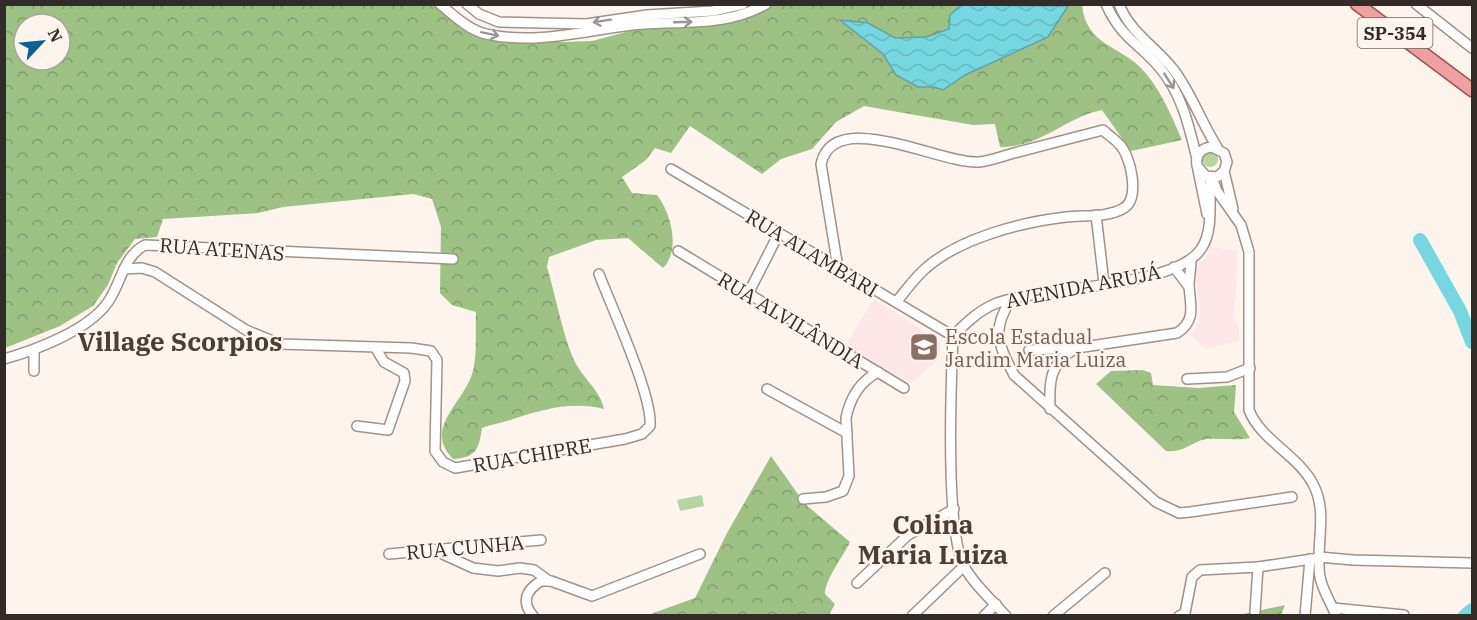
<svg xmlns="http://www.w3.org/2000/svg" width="1477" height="620" font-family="'IBM Plex Serif',serif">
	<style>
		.education { fill: #fce6e8 }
		.green { fill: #b6d5a2 }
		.forest { fill: url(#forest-crowns); fill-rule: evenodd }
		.water { fill: url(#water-waves); stroke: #61a3a9; stroke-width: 1.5 }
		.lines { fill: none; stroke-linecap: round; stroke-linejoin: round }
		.river { stroke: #75d7e0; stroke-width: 14 }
		.minor-casing { stroke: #a19288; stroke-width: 12 }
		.major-casing { stroke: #a54f4c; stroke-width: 15 }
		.minor { stroke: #fff; stroke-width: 9 }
		.major { stroke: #eea1a0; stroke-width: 12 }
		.oneway { stroke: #989594 }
		.labels { text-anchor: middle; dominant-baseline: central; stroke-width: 4.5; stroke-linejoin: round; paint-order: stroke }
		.shield { fill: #fef4ee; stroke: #6f6763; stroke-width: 1.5 }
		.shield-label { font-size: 18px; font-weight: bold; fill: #322b28 }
		.street-label { font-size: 20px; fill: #322b28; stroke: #fef4ee }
		.education-label { font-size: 20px; fill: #785e54; stroke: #fef4ee; text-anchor: start }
		.district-label { font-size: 26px; font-weight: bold; fill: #4a3e35; stroke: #fef4ee }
	</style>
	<defs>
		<pattern id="forest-crowns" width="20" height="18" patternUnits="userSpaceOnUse" patternTransform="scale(1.5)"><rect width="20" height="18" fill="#9dc284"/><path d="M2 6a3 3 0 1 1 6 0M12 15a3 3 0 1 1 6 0" fill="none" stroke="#819e6c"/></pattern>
		<pattern id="water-waves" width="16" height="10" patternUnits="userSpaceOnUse" patternTransform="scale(1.5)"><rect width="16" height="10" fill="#75d7e0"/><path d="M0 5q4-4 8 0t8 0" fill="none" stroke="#66b9c0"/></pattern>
	</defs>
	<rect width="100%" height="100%" fill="#fef4ee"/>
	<!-- education -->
	<g class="education">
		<path d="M1210,247L1237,250L1236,293L1233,316L1239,327V341L1205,349L1191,334L1199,323L1200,306L1195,274L1198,266L1208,255Z"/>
		<path d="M874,299L939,341L941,348L936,362L911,383L845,346Z"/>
	</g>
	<!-- green -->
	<g class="green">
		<circle cx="1210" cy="159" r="8"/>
		<path d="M702,495L704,506L680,511L677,500Z"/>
	</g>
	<!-- forest -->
	<g class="forest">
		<path d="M5,5H433L479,36L562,42L592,41L645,27L744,20L772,5H1082C1086,44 1117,45 1140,67C1160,87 1171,115 1182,140L1131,151L1102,110C1063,118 1043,147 1000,147L995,124L973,125L864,106L836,122L812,149L781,159L762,174L690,126L671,153L655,148L646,160L622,177L632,193L657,195C671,213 681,250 663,268L628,238L596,240L549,257L547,267C556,297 561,328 573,358C581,377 600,389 604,409C573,401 543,409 513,419C503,423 493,424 482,428C479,449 476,458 453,459C424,430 460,405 471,377C478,359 475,332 476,312L452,305L440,293L441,227L432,199L413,194L283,207L258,213L163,219L157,237L135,239L117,263L108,285L93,306L60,326L5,348ZM24,24H60V60H24Z"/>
		<path d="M1143,370L1151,373L1153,385L1198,388L1236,385L1234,412L1250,438C1235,441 1221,438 1207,439C1191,441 1186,453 1166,451L1096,384L1111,371Z"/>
		<path d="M771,456L805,504L850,542C843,557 825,579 825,594L835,604L829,615L645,616L695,598L727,533Z"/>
		<path d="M1285,605L1281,615L1234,616Z"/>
	</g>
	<!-- water -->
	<path class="water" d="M961,5L1068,6L1048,37L965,75L943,90L934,87H918L896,75L883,54L840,20L868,23L895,38L926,37L949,29L950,15Z"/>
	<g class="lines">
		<!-- river -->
		<g class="river">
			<path d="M1420,240L1460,311L1472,342"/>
			<path d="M1465,616L1472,610"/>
		</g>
		<!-- minor casing -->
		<g class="minor-casing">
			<g id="minor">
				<path d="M440,4C454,16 469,30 486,34C536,45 583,31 632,25C677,20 725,28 766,4"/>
				<path d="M467,4L479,14L499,22L586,24L647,15L713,11L743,4"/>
				<path d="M1106,4C1121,38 1139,43 1160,68C1182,94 1189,126 1197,159"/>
				<path d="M1119,4C1130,33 1155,46 1173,69C1191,92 1201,122 1217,147"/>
				<path d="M1416,4L1472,48"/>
				<path d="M671,169L953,336"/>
				<path d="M1198,170L1207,214"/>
				<path d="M1224,171L1217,177L1206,176L1197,166C1195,155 1201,148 1212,147L1224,153L1227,162L1224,171L1233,209"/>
				<path d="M1212,178L1217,191L1241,225L1249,252V410C1261,441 1299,455 1314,486C1328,514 1315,547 1320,577C1323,592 1331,602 1336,616"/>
				<path d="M1096,215L1104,283"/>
				<path d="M678,251L904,388"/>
				<path d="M1174,267L1189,287"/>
				<path d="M838,268L821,164C834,106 942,165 979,162C990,161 1003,156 1014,153C1044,145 1073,138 1103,130C1108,135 1116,140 1120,145C1131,157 1140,198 1124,208C1107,218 1084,215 1066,217C1022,222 960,238 926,268C914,278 906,291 896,302"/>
				<path d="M124,269L142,268L155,272L246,330L280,344L411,348L431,351L437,360L435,451L443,462L455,468L625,439L642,434L650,426C653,396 611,306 599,274"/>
				<path d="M748,294L779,233"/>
				<path d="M1011,299C991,331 998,343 1014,375L1156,502L1179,513L1190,512L1292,497"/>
				<path d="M1029,350L1077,348L1177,333C1197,320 1190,305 1189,285C1189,277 1191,269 1191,261"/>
				<path d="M4,359C36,350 89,330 108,302C121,284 123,256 145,245L453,259"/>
				<path d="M34,371V351"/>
				<path d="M1187,379L1227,377L1250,368"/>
				<path d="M767,389L847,433"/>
				<path d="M1050,409C1049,383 1049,363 1075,349"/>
				<path d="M357,426L388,430L405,381L404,373L384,362L375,347"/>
				<path d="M803,499L826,497L843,491L849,476L846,418C850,398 859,382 878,372"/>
				<path d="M436,551L473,568L498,571L520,568L534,570L549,581"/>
				<path d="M389,554L541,540"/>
				<path d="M1319,557L1353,560L1472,563"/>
				<path d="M857,583L908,535L954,509"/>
				<path d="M1333,608L1404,615"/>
				<path d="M1255,612L1258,567"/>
				<path d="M533,616C521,602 526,590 541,581H551L592,596L700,554"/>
				<path d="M912,616L964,566"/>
				<path d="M984,616L996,604"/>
				<path d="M1006,616C993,601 973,584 964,566C945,529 951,383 953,336C966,323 979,310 997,303C1044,286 1175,288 1201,249C1214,231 1209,199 1210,177"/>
				<path d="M1053,616L1105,573"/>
				<path d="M1179,616L1185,613L1192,577L1200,570L1258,567L1319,558"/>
				<path d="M1305,616L1310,559"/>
			</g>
		</g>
		<!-- major casing -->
		<g class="major-casing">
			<path id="major" d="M1357,4L1472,90"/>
		</g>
		<!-- minor -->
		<use href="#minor" class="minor"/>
		<!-- major -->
		<use href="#major" class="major"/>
	</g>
	<!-- one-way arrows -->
	<defs><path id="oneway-shaft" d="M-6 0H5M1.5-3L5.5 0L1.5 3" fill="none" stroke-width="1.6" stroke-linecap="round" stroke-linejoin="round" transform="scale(1.5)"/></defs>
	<g class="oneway">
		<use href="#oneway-shaft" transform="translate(602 21) rotate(171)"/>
		<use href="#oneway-shaft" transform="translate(683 22) rotate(-2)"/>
		<use href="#oneway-shaft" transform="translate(490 34) rotate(12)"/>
		<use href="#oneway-shaft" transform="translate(1169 81) rotate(57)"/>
	</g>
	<!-- icons -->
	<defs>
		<g id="school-square" transform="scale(1.5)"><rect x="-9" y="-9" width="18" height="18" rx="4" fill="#8d6e63" stroke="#fef4ee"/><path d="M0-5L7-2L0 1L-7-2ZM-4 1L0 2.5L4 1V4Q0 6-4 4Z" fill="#fff"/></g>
	</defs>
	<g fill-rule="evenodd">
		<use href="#school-square" x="924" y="347"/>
	</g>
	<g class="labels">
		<!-- shield labels -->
		<rect class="shield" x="1357.5" y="18" width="75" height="30" rx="4.5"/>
		<g class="shield-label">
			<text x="1395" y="33">SP-354</text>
		</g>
		<!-- street labels -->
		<g class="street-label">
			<text transform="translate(222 249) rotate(4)">RUA ATENAS</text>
			<text transform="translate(812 253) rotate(31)">RUA ALAMBARI</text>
			<text transform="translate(1083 286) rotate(-11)">AVENIDA ARUJÁ</text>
			<text transform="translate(791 320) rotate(31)">RUA ALVILÂNDIA</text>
			<text transform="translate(532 455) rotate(-10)">RUA CHIPRE</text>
			<text transform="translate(465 547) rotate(-5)">RUA CUNHA</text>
		</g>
		<!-- education labels -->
		<g class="education-label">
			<text x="945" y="336">Escola Estadual<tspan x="945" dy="23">Jardim Maria Luiza</tspan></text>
		</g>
		<!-- district labels -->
		<g class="district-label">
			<text x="180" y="341">Village Scorpios</text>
			<text x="933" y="524">Colina<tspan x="933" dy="30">Maria Luiza</tspan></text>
		</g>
	</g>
	<!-- border -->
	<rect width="1477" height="620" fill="none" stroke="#322b28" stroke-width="12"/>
	<!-- north arrow -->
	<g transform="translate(42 42) rotate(64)"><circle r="28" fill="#fef4ee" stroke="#aca49f" stroke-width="1.5"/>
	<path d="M0-4.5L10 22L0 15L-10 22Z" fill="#026594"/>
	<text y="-9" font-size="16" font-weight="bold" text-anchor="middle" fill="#322b28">N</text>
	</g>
</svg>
